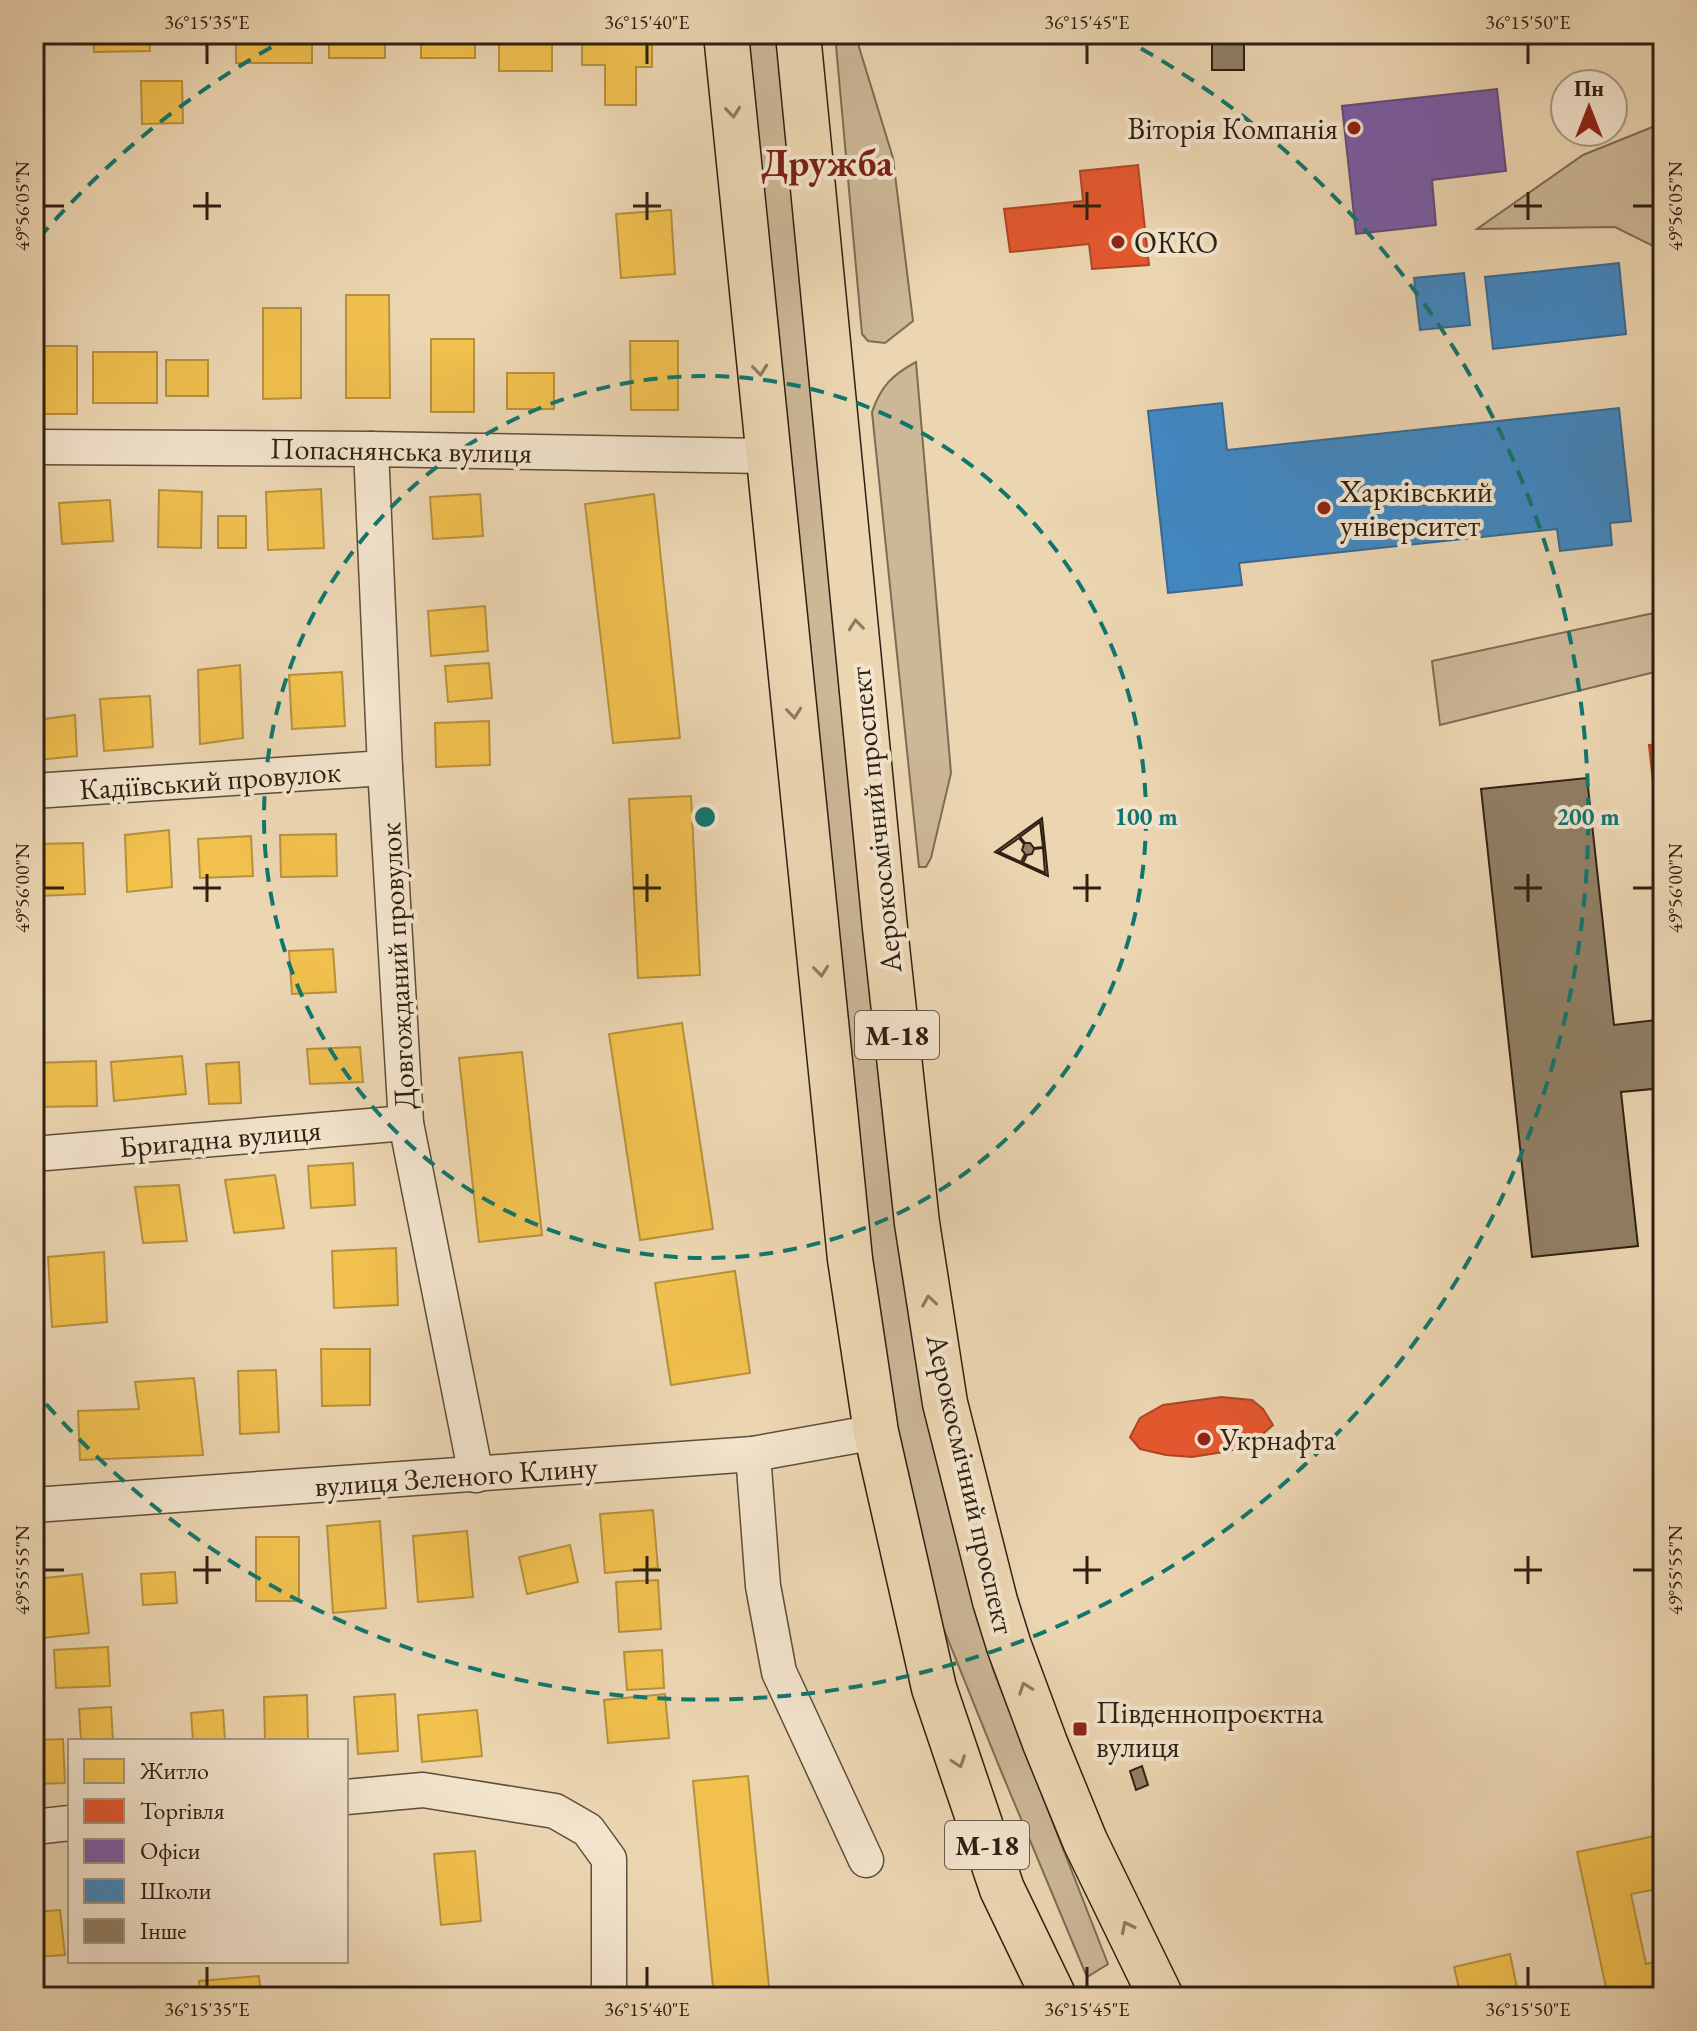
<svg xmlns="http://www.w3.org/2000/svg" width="1697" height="2031" font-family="'EB Garamond',serif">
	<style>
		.green { fill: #ccb797; stroke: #7d6c54; stroke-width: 2 }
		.homes { fill: #f2c14e; stroke: #b7913c; stroke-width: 2 }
		.shops { fill: #e4572e; stroke: #ad4626; stroke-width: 2 }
		.offices { fill: #7b5ea7; stroke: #644b7a; stroke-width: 2 }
		.schools { fill: #3f88c5; stroke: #3a698f; stroke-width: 2 }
		.building { fill: #917f65; stroke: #2e2012; stroke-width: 2; fill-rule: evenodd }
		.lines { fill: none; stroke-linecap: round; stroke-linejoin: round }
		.minor-casing { stroke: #5e4e3a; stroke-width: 37 }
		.primary-casing { stroke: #2e2012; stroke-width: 47 }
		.minor { stroke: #f3e4cd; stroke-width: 34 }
		.primary { stroke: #ecd6b2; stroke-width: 44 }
		.oneway { stroke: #8d7b62 }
		.ticks { fill: none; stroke: #2e2012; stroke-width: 3 }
		.ring { fill: none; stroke: #0f766e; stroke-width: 4; stroke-dasharray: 14 10 }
		.poi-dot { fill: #8f2418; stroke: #f3e4cd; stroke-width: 3 }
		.labels { text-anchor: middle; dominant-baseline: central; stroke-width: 8; stroke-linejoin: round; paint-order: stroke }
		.shield { fill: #f3e4cd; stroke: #695b4a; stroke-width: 2 }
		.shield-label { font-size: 28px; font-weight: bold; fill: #2e2012 }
		.poi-label { font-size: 30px; fill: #2e2012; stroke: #f3e4cd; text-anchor: start }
		.street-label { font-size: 30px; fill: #2e2012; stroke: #f3e4cd }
		.district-label { font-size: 38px; font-weight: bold; fill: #7a1f14; stroke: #f3e4cd }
		.centre { fill: #0f766e; stroke: #f3e4cd; stroke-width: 4 }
		.ring-label { font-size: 24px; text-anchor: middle; font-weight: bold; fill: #0f766e; stroke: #f3e4cd; stroke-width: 8; stroke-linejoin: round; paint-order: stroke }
		.neatline { fill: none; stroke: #2e2012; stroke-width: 3 }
		.ticks-label { font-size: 20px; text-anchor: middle; fill: #2e2012 }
	</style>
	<rect width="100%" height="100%" fill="#ecd6b2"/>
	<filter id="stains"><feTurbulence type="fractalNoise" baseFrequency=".0025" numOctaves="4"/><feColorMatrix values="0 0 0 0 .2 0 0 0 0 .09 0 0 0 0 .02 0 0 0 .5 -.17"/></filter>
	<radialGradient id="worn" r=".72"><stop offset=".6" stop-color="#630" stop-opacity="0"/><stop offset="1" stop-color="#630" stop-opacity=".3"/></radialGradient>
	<!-- green -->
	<g class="green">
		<path d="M740,34H781L960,1545L993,1669L1108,1964L1087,1977L1001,1771L924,1580L883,1366Z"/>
		<path d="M835,34H855L893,158L913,321L885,343L868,341L862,334Z"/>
		<path d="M1662,34L1663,251L1615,227L1477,229L1583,155L1660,124Z"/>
		<path d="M916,362L951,773L931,858L926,867H919L872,412C881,386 892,375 916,362Z"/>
		<path d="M1663,611V670L1440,725L1432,661Z"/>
	</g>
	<!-- homes -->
	<g class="homes">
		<path d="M93,34H149L150,51L94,52Z"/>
		<rect x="236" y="34" width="76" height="29"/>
		<rect x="329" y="34" width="56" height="24"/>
		<rect x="421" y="34" width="54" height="24"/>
		<rect x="499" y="34" width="53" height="37"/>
		<path d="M582,34H652V67H636V105H605V65H582Z"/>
		<path d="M141,81H182L183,123L142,124Z"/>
		<path d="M671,210L675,274L621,278L616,214Z"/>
		<path d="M346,295H389L390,398H346Z"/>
		<path d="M263,308H301V398L263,399Z"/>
		<rect x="431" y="339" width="43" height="73"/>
		<path d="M630,341H678V410H631Z"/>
		<rect x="34" y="346" width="43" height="68"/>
		<rect x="93" y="352" width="64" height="51"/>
		<rect x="166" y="360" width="42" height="36"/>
		<rect x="507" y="373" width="47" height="36"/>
		<path d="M321,489L324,548L268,550L266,492Z"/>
		<path d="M159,490L202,492L201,548L158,547Z"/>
		<path d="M480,494L483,536L433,539L430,497Z"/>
		<path d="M654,494L680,738L613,743L585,504Z"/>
		<path d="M110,500L113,541L62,544L59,503Z"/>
		<rect x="218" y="516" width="28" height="32"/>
		<path d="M485,606L488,651L431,656L428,611Z"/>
		<path d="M489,663L492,698L448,702L445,666Z"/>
		<path d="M240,665L243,738L200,744L198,670Z"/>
		<path d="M342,672L345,726L292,729L289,675Z"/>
		<path d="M150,696L153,747L104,751L100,699Z"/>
		<path d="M75,715L77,756L38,760L36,720Z"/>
		<path d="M489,721L490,765L436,767L435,723Z"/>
		<path d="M691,796L700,975L638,978L629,799Z"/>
		<path d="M169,830L172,887L127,892L125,835Z"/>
		<path d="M336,834L337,876L281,877L280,835Z"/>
		<path d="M251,836L253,876L200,878L198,839Z"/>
		<path d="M83,843L85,894L39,896L37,844Z"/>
		<path d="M333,949L336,992L292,994L289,951Z"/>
		<path d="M682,1023L713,1229L640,1240L609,1034Z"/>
		<path d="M360,1047L363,1082L310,1084L307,1049Z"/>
		<path d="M522,1052L542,1235L479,1242L459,1058Z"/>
		<path d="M182,1056L186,1094L114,1101L111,1062Z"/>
		<path d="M96,1061L97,1106L34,1107V1063Z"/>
		<path d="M239,1062L241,1103L209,1104L206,1064Z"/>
		<path d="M353,1163L355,1205L311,1208L308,1166Z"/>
		<path d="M275,1175L284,1228L234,1233L225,1180Z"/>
		<path d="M179,1185L187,1241L143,1243L135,1187Z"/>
		<path d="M396,1248L398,1305L334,1308L332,1251Z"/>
		<path d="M104,1252L107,1322L52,1327L48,1257Z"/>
		<path d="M735,1271L750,1373L671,1385L655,1283Z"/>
		<path d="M321,1349H370V1405L322,1406Z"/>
		<path d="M276,1370L279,1432L240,1434L238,1371Z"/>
		<path d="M194,1378L203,1455L80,1460L78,1411L139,1409L135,1382Z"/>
		<path d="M653,1510L658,1568L605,1573L600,1514Z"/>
		<path d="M380,1521L386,1608L333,1613L327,1526Z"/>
		<path d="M467,1531L473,1597L418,1602L413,1536Z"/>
		<rect x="256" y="1537" width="43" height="64"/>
		<path d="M570,1545L578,1582L527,1594L519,1557Z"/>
		<path d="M175,1572L177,1603L143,1605L141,1574Z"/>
		<path d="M82,1574L89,1633L43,1638L37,1579Z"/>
		<path d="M658,1580L661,1629L619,1632L616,1582Z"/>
		<path d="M108,1647L110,1686L56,1688L54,1650Z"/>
		<path d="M662,1650L664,1688L627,1690L624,1652Z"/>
		<path d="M395,1694L398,1751L358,1754L354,1697Z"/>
		<path d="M665,1694L669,1738L608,1743L604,1700Z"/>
		<path d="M307,1695L308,1741H265L264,1697Z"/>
		<path d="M111,1707L113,1741H81L79,1709Z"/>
		<path d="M223,1710L225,1741H193L191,1713Z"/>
		<path d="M477,1710L482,1756L422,1762L418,1715Z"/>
		<path d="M63,1739L65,1783L34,1784V1740Z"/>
		<path d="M748,1776L770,1997H714L693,1781Z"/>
		<path d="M1655,1836L1663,1876V1888L1631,1894L1646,1964L1663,1960V1997H1608L1577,1852Z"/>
		<path d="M475,1851L481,1921L441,1925L434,1854Z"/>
		<path d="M60,1910L65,1955L34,1957V1912Z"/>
		<path d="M1510,1954L1519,1997H1461L1454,1967Z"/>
		<path d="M259,1976L261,1997H200L199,1981Z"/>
		<path d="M572,1987L575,1997H530Z"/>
	</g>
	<!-- shops -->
	<g class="shops">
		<path d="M1138,165L1149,265L1092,269L1089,244L1010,252L1004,209L1083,201L1080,171Z"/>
		<path d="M1663,744V875L1649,745Z"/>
		<path d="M1221,1397L1252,1400L1263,1409L1273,1425L1255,1441L1230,1451L1192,1457L1166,1455L1140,1449L1130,1437L1140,1418L1163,1405Z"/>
	</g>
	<!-- offices -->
	<path class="offices" d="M1497,89L1506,171L1432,180L1436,225L1356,234L1342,106Z"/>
	<!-- schools -->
	<g class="schools">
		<path d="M1619,263L1626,334L1493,349L1485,277Z"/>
		<path d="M1464,273L1470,325L1420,330L1414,278Z"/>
		<path d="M1222,403L1227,450L1619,408L1631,521L1610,523L1612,545L1560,551L1557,529L1239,563L1242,585L1168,593L1148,411Z"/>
	</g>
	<!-- building -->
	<g class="building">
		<rect x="1212" y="40" width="32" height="30"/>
		<path d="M1587,778L1614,1025L1656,1020L1663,1088L1621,1092L1638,1246L1532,1257L1481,789Z"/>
		<path d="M1042,818L1048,876L995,852ZM1040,822L1043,847L1034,848L1030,843H1025L1020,837ZM1019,838L1024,844L1022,850L1025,854L1021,862L999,852ZM1043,848L1045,873L1023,863L1027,855L1032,854L1034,849Z"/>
		<path d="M1142,1766L1148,1785L1136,1790L1130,1771Z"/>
	</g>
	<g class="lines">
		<!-- minor casing -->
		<g class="minor-casing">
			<g id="minor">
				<path d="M34,447L371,449L768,456"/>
				<path d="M371,449L385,768L406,1123L476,1475"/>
				<path d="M34,791L385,768"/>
				<path d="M34,1154L406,1123"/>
				<path d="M753,1454L763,1586L779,1672L866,1860"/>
				<path d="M34,1505L753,1454L876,1432"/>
				<path d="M346,1797L423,1790L555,1811L588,1830L609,1859V1997"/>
				<path d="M34,1827L70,1823"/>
			</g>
		</g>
		<!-- primary casing -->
		<g class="primary-casing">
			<g id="primary">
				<path d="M726,34L850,1259L876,1432L934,1688L1002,1889L1054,1997"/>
				<path d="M798,34L885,928L917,1223L945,1403L995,1601L1009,1646L1045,1743L1085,1841L1161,1997"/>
			</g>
		</g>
		<!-- minor -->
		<use href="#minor" class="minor"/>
		<!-- primary -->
		<use href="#primary" class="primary"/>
	</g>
	<!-- one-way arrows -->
	<defs><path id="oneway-chevron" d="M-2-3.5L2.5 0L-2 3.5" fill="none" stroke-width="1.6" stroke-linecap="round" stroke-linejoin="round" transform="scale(2)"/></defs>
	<g class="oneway">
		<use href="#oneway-chevron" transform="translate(733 112) rotate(84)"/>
		<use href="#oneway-chevron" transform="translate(760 370) rotate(84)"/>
		<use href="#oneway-chevron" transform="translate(856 625) rotate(-96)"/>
		<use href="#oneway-chevron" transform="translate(794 713) rotate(84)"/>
		<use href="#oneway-chevron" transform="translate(821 971) rotate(84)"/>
		<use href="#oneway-chevron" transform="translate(929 1301) rotate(-99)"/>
		<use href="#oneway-chevron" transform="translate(1025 1688) rotate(-110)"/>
		<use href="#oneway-chevron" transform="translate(959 1762) rotate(71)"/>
		<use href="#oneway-chevron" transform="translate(1127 1927) rotate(-116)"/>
	</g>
	<!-- ticks -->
	<path class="ticks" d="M207,44V64M647,44V64M1087,44V64M1528,44V64M207,192V220M647,192V220M1087,192V220M1528,192V220M44,206H64M193,206H221M633,206H661M1073,206H1101M1514,206H1542M1633,206H1653M207,874V902M647,874V902M1087,874V902M1528,874V902M44,888H64M193,888H221M633,888H661M1073,888H1101M1514,888H1542M1633,888H1653M207,1556V1584M647,1556V1584M1087,1556V1584M1528,1556V1584M44,1570H64M193,1570H221M633,1570H661M1073,1570H1101M1514,1570H1542M1633,1570H1653M207,1967V1987M647,1967V1987M1087,1967V1987M1528,1967V1987"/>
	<!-- distance rings -->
	<g class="ring">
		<circle cx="705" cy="817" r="441"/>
		<path d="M39 238A883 883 0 0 1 290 37M1120 37A883 883 0 1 1 39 1396"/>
	</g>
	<!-- markers -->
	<g class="poi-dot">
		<circle cx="1354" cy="128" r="8"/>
		<circle cx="1118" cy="242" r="8"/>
		<circle cx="1324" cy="508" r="8"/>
		<circle cx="1204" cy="1439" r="8"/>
		<rect x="1072" y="1721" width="16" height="16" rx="4"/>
	</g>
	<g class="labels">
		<!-- shield labels -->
		<g class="shield">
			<rect x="855" y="1011" width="84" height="48" rx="6"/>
			<rect x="945" y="1821" width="84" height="48" rx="6"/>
		</g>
		<g class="shield-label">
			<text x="897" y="1035">М-18</text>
			<text x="987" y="1845">М-18</text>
		</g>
		<!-- poi labels -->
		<g class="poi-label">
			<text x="1338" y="128" text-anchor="end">Віторія Компанія</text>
			<text x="1134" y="242">ОККО</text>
			<text x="1340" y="491">Харківський<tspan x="1340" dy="34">університет</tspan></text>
			<text x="1220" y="1439">Укрнафта</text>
			<text x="1096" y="1712">Південнопроєктна<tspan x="1096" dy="34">вулиця</tspan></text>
		</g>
		<!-- street labels -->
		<g class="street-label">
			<text transform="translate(401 450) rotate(1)">Попаснянська вулиця</text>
			<text transform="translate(210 780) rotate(-4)">Кадіївський провулок</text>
			<text transform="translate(875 820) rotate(-96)">Аерокосмічний проспект</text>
			<text transform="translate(397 966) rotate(-93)">Довгожданий провулок</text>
			<text transform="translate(220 1138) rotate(-5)">Бригадна вулиця</text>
			<text transform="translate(456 1476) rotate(-4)">вулиця Зеленого Клину</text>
			<text transform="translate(971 1484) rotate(77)">Аерокосмічний проспект</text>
		</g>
		<!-- district labels -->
		<g class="district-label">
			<text x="827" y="162">Дружба</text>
		</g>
	</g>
	<circle cx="705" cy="817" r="12" class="centre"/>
	<g class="ring-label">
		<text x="1146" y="825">100 m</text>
		<text x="1588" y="825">200 m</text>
	</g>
	<!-- margin -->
	<rect width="1697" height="2031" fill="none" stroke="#ecd6b2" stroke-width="88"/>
	<!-- legend -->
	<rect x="68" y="1739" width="280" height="224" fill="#f3e4cd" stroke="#a49682" stroke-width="2"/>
	<rect x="84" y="1759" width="40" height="24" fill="#f2c14e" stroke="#a49682" stroke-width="2"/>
	<text x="140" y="1779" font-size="24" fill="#2e2012">Житло</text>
	<rect x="84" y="1799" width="40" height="24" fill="#e4572e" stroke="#a49682" stroke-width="2"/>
	<text x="140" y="1819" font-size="24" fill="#2e2012">Торгівля</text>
	<rect x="84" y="1839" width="40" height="24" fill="#7b5ea7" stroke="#a49682" stroke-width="2"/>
	<text x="140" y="1859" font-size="24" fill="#2e2012">Офіси</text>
	<rect x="84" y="1879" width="40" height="24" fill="#3f88c5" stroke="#a49682" stroke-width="2"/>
	<text x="140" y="1899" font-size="24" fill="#2e2012">Школи</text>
	<rect x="84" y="1919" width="40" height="24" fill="#917f65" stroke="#a49682" stroke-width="2"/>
	<text x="140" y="1939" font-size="24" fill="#2e2012">Інше</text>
	<!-- north arrow -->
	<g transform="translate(1589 108)"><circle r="38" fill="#f3e4cd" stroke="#a49682" stroke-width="2"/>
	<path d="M0-6L14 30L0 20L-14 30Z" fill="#8f2418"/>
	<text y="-12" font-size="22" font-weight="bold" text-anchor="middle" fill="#2e2012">Пн</text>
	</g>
	<rect x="44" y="44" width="1609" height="1943" class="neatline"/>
	<g class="ticks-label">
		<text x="207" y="29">36°15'35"E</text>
		<text x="647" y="29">36°15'40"E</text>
		<text x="1087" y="29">36°15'45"E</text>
		<text x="1528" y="29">36°15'50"E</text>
		<text transform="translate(22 206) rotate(-90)" y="7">49°56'05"N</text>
		<text transform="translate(1675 206) rotate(-90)" y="7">49°56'05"N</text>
		<text transform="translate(22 888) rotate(-90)" y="7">49°56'00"N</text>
		<text transform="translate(1675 888) rotate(-90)" y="7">49°56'00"N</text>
		<text transform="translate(22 1570) rotate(-90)" y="7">49°55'55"N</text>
		<text transform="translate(1675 1570) rotate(-90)" y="7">49°55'55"N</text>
		<text x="207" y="2016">36°15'35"E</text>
		<text x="647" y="2016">36°15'40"E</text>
		<text x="1087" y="2016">36°15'45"E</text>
		<text x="1528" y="2016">36°15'50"E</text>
	</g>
	<rect width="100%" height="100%" filter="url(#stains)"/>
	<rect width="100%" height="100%" fill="url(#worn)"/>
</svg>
